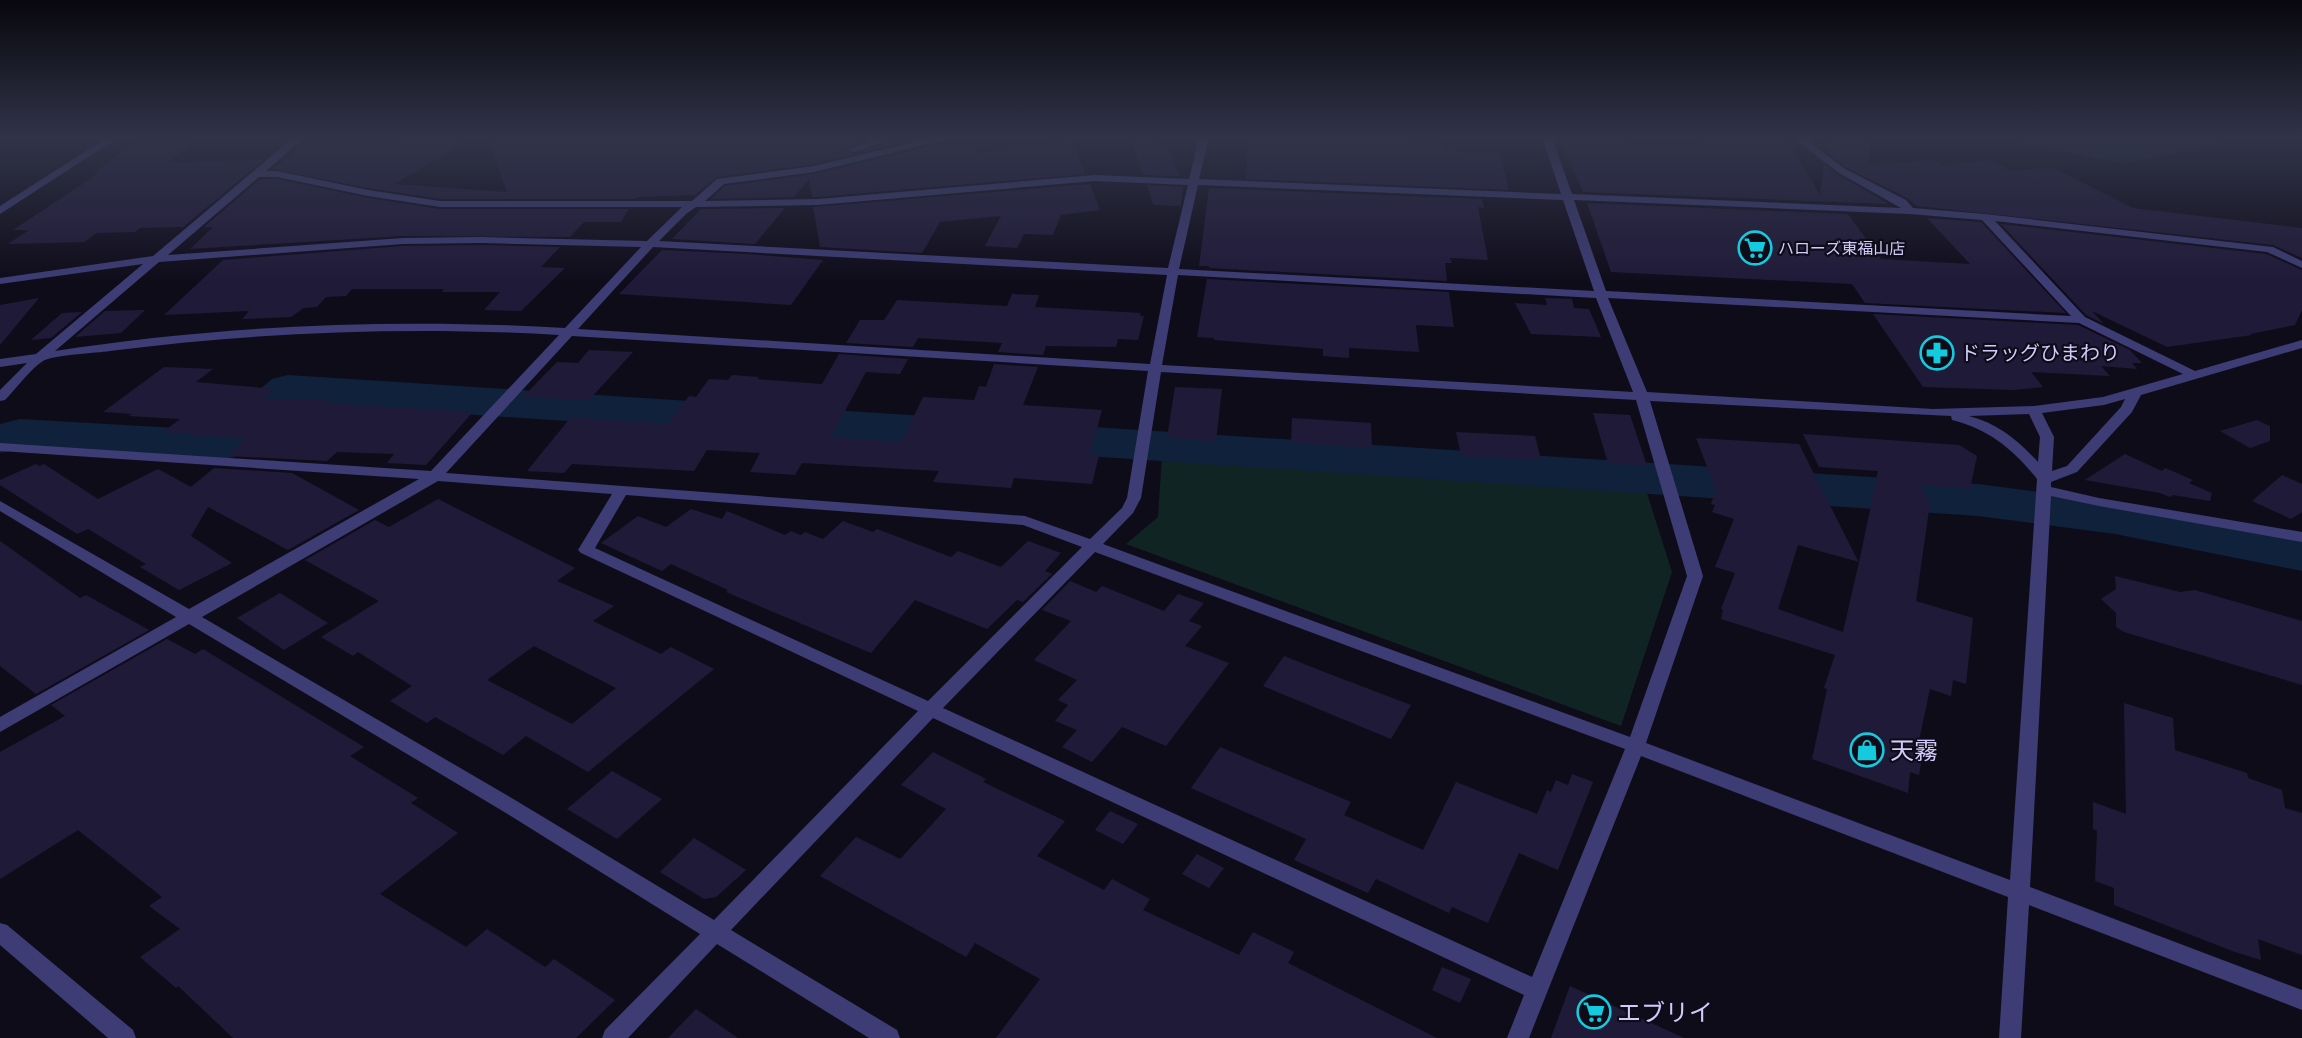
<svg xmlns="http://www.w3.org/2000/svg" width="2302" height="1038" font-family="'Space Grotesk','Noto Sans JP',sans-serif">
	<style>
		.green { fill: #102423 }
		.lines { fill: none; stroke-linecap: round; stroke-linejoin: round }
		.river { fill: #0f213b; fill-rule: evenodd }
		.building { fill: #201a39; fill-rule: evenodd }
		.minor { fill: #3d3c75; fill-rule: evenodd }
		.labels { text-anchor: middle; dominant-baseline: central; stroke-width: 4.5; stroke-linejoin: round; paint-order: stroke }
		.far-poi-label { font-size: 16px; fill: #d0cbfa; stroke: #0f0c1a; text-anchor: start }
		.poi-label { font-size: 20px; fill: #d0cbfa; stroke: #0f0c1a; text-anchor: start }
		.near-poi-label { font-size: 24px; fill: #d0cbfa; stroke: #0f0c1a; text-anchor: start }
	</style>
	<rect width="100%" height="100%" fill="#0f0c1a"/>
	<!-- green -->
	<g class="green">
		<path d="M1994,137H2248L2124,164Z"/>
		<path d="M1162,455L1645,487L1672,572L1621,726L1126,544L1158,517Z"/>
	</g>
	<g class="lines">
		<!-- river -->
		<path class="river" d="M288,375L1978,484L2115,502L2302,537V571L2115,534L1978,516L299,403L240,455L223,460L24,448L0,453V424L20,419L212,430L272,379Z"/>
	</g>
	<!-- building -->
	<g class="building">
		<path d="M401,137L471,139L394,184L507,192L486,137H875L845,149L846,152L854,154L814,164L717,177L695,195L638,197L636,199H440L368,188L272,169L313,140H392Z"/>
		<path d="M897,137L918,139L858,153L896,139Z"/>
		<path d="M1130,137H1154L1159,149H1169L1179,176L1143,175Z"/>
		<path d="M1249,137H1403V139L1444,144L1445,149H1457L1458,152L1500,153L1509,190L1245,179Z"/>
		<path d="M1559,137H1624L1626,143L1696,146L1703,145L1697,137H1786L1820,195L1824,164L1838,175L1889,204L1583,192Z"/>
		<path d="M1827,137H1870L1868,165L1933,160L1942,165L1991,160L2012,171L2052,167L2133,208L2302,228V258L2273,245L1917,206L1907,198L1846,167L1826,151Z"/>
		<path d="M1072,140L1085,174L818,197H812L809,179L794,197L711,199L725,186L815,174L931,146L942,149L974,145L979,153Z"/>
		<path d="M180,141L177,143H194L168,162L264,160L183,227L140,228L135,232L97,233L84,242L8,244L29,230H13L99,173L92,174L136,142Z"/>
		<path d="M260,179H277L368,198L440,209H629L621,222H584L570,237L403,236L190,249L213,227H204Z"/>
		<path d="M1090,184L1100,210L1061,215L1053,235L1024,234L1017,248L985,246L1001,216L940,222L922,253L820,247L813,207Z"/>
		<path d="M1147,185L1183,187L1181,206L1153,205Z"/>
		<path d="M1209,188L1482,199L1484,208L1478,207L1488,260L1450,258L1452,263H1445L1447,281L1209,268V266H1199Z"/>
		<path d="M1587,203L1848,214L1881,259L1970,264L1927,218L1981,222L2066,313L1865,303L1852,284L1611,272Z"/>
		<path d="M785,208L755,244L672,239L701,209Z"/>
		<path d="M2001,224L2266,254L2302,270V310L2295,325L2250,334L2252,335L2167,347L2092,311L2104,324L2086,315Z"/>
		<path d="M481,245L560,247L541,267L565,268L521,311L484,310L500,292H442L444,289H352L346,296L326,297L317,307L304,308L291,317L242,319L249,311L164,315L223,260L403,246Z"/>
		<path d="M662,250L747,254L823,260L791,305L619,294Z"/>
		<path d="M1207,279L1449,292L1454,327L1416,325L1419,352L1349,348V358L1323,356V349L1214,340V338L1197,337Z"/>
		<path d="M1012,294L1039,295L1035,307L1141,313L1140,316H1144L1138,340L1118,339L1116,347L1046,346L1043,355L998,352L1002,343L918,338L913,347L846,343L860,320H884L897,300L1007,306Z"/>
		<path d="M39,298L0,345V305Z"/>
		<path d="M1545,298L1572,299L1574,308L1589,309L1601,337L1531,334L1515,303L1547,305Z"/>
		<path d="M145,310L121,333L75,337L105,311Z"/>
		<path d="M82,312L51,338L31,340L62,313Z"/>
		<path d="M1873,314L2078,325L2130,350L2142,363H2132L2137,369L2101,366L2110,376L2031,372L2043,387L2013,390L1923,387Z"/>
		<path d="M589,350L633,352L589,400L523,397L557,362L578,363Z"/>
		<path d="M839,354L908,359L900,374L866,372L831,437L886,441H902L923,397L974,400L979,386L986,387L994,364L1038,367L1023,405L1102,410L1090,454L1099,455L1092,484L1014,478L1011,488L933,482L939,471L802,463L795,475L750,472L760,453L707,450L694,471L572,464L564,473L527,471L571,417L668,424L689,396L696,397L709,379L728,380L732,375L759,377L757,379L822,384Z"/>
		<path d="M164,367L213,369L196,382L275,389L263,399L330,400L327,403L473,412L426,465L387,463L394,454L337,452L327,461L228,456L246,439L163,432L180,419L129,416L132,414L103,412Z"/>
		<path d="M1175,387L1222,389L1216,441L1167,438Z"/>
		<path d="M1593,413L1630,415L1647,466L1608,463Z"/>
		<path d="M1292,418L1371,423L1372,448L1291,443Z"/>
		<path d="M2257,420L2270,426V441L2250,448L2220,431Z"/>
		<path d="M1456,432L1535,436L1541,460L1461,456Z"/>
		<path d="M1803,434L1959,445L1977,456L1970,489L1919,485L1930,503L1916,601L1973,618L1966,684L1953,680L1951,696L1930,689L1917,750L1923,752L1919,775L1910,772L1908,793L1812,759L1827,689L1824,688L1835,655L1721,619L1723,610L1721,609L1735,573L1715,567L1734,519L1712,512L1715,505L1711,504L1716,490L1696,438L1799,444L1859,563L1878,471L1819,467ZM1798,545L1859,562L1843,632L1778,609Z"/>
		<path d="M2125,454L2162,471L2165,468L2193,480L2189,483L2212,493L2210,501L2173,495L2170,497L2160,493L2085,480Z"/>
		<path d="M36,464L39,466L44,464L98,499L158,469L191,487L214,468L292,473L359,510L288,550L208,507L191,536L232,563L179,590L140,567L146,564L88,529L77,534L0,485V480Z"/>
		<path d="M2282,475L2302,484V512L2291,519L2252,501Z"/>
		<path d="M438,499L575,568L557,581L614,606L593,621L661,654L671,647L714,669L588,772L526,736L503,755L435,717L427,723L390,701L412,686L358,652L353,656L321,637L379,601L305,560L375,520L389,527ZM534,646L616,688L572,724L487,680Z"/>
		<path d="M691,509L722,519L727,511L785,535L791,531L801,535L805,532L823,539L843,521L873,532L877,529L951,557L958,551L1001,567L1028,541L1061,553L1045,571L1052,574L1023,602L1017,600L987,629L915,600L871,653L726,592L728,590L671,564L662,571L601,543L638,516L666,527Z"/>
		<path d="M0,541L80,598L86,595L149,630L36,694L0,666Z"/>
		<path d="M2115,576L2180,592L2195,590L2302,621V685L2124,632L2116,627V613L2101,599L2116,589Z"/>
		<path d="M1070,581L1096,592L1102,586L1164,611L1178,594L1204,603L1189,621L1202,626L1185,646L1229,663L1166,746L1122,727L1092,762L1062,747L1077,730L1055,721L1068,705L1058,700L1077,680L1034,660L1071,621L1042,610Z"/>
		<path d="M280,593L328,623L284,650L237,618Z"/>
		<path d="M167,639L195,654L203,649L364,747L350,756L418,798L411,803L458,833L380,894L466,947L487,929L545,967L554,959L615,1000L576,1038H233L178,986L176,988L140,957L180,929L149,906L162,897L78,830L0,879V752L65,716L51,705Z"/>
		<path d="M1284,656L1332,675L1411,705L1391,739L1263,686Z"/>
		<path d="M2124,703L2173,718L2175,750L2247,773L2248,778L2282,790L2285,808L2302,813V955L2258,939L2261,960L2235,952L2114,905V888L2095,881L2097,831L2093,829V802L2126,814Z"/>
		<path d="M1220,747L1351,802L1344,815L1423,850L1456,782L1537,814L1547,790L1551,792L1556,780L1568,785L1572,774L1593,782L1558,870L1519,853L1488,923L1452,907L1449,913L1376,879L1368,893L1294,860L1306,839L1191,788Z"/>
		<path d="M933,752L986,779L983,782L1065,821L1037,856L1104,890L1112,879L1150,899L1143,910L1239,955L1253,932L1294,952L1288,963L1437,1038H996L1040,979L975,943L966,957L820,876L856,837L900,859L946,809L901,785Z"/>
		<path d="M612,771L662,799L617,839L567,809Z"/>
		<path d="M1110,811L1138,824L1123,844L1095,830Z"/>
		<path d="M694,838L746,870L716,897L704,899L660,872Z"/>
		<path d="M1197,854L1224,868L1209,888L1182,874Z"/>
		<path d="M1442,967L1471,979L1460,1003L1432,990Z"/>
		<path d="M1570,986L1684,1038H1551Z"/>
		<path d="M696,1009L738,1038H668Z"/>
	</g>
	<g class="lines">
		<!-- minor -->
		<g class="minor">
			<path d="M108,137H119L0,214V206Z"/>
			<path d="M294,137H305L266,171H277L368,190L440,201H692L717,179L814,166L936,137H956L814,172L724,184L705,201L818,199L1095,175L1189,179L1199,137H1209L1199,179L1561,194L1542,137H1552L1572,194L1901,208L1839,173L1792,137H1803L1845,169L1906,200L1913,208L1985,214L2273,247L2302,261V268L2267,252L1995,221L2085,317L2195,371L2302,340V348L2141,395L2132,412L2077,472L2051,482V487L2099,498L2302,532V542L2099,506L2051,496L2030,887L2302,990V1010L2029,905L2021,1038H1999L2008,897L1641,756L1529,1038H1507L1524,995L933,718L731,930L897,1030L900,1038H869L717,944L628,1038H602L605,1030L700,934L501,810L189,624L0,732V717L176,617L0,511V501L189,609L419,479L0,451V443L431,471L559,335C410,326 259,332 110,351C97,353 52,355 43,361C29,370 17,388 5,400L0,401V390L27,363L0,367V359L36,354L143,264L0,284V278L153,256ZM259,177H277L368,196L440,207H682L647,241L481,237L403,238L168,255ZM1095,181L1188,185L1168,268L659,241L686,214L696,207L818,205ZM1198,185L1563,200L1594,291L1179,269ZM1574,200L1910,214L1982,220L2071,316L1606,291ZM481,243L641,247L565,328C396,318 223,325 55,351L159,262L403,244ZM653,247L1167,275L1150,364L578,329ZM1178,275L1596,298L1633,392L1162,365ZM1608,298L2079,323L2183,374L2103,397L2034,406L1933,409L1647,392ZM572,336L1148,371L1127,498L1122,508L1090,539L1025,516L446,473ZM1161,372L1636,400L1687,576L1630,737L1103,544L1133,513L1141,498ZM2125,399L2121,407L2067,466L2052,471L2054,437L2042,413L2104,405ZM1650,401L1951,416L1952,420C1989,429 2014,450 2037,479L2010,880L1646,743L1703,576ZM2029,414L2040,437L2038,462C2019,441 1997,423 1969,416ZM438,481L612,494L578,550L581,553L918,711L714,920L515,800L202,617ZM626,495L1023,525L1082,547L928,701L595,548ZM1095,552L1625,749L1532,977L943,708Z"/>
			<path d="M881,137H895L855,152L847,150Z"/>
			<path d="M0,923L7,925L133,1030L136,1038H108L0,945Z"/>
		</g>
	</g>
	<!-- sky -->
	<linearGradient id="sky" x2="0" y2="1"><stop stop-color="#08070e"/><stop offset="0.49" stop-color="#313449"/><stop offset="1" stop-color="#313449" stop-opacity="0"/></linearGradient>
	<rect width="2302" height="282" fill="url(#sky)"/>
	<!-- icons -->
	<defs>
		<g id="supermarket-ring" transform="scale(1.725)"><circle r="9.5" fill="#0f0c1a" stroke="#15cadc" stroke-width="1.5"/><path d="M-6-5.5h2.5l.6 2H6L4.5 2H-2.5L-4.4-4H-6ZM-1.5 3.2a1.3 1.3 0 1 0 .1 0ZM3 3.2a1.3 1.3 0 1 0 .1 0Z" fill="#15cadc"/></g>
		<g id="pharmacy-ring" transform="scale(1.725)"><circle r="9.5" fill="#0f0c1a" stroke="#15cadc" stroke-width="1.5"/><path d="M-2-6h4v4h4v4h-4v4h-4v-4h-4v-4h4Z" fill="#15cadc"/></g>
		<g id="shop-ring" transform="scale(1.725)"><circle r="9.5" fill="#0f0c1a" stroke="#15cadc" stroke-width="1.5"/><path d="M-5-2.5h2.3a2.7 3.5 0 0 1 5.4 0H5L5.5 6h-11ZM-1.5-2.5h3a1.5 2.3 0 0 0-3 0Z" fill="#15cadc"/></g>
	</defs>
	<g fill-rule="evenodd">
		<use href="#supermarket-ring" x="1755" y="248"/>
		<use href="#pharmacy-ring" x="1937" y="353"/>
		<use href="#shop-ring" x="1867" y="750"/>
		<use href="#supermarket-ring" x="1594" y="1012"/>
	</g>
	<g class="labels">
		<!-- far-poi labels -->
		<g class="far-poi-label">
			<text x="1778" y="248">ハローズ東福山店</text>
		</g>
		<!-- poi labels -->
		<g class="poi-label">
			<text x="1960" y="353">ドラッグひまわり</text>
		</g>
		<!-- near-poi labels -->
		<g class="near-poi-label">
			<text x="1890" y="750">天霧</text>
			<text x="1617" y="1012">エブリイ</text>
		</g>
	</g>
</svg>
